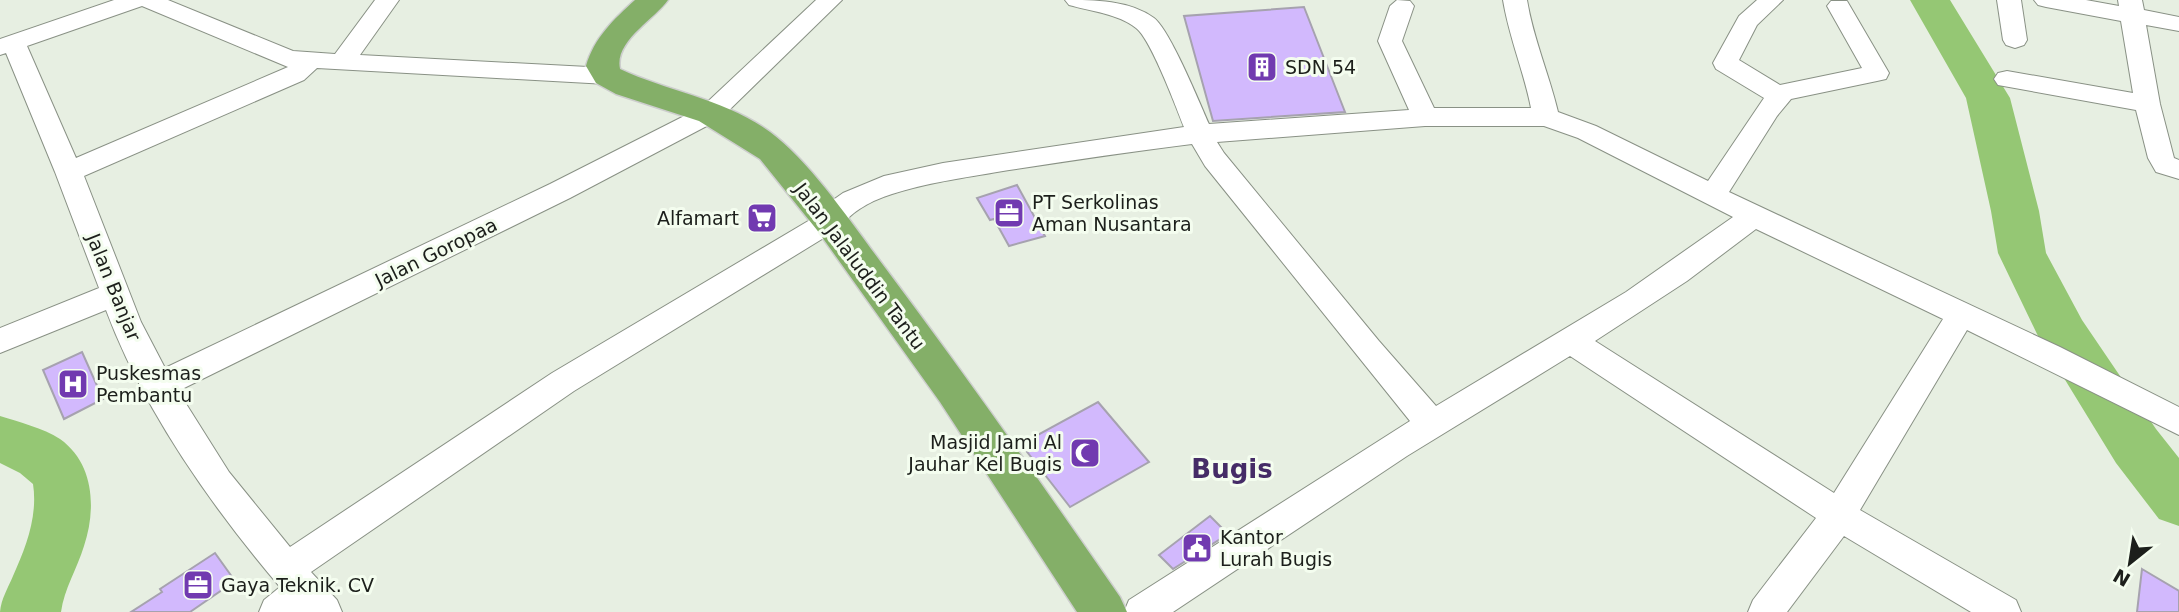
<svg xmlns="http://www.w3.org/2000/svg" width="2179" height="612" font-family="'DejaVu Sans',sans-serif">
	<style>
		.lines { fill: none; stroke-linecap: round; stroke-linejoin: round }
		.river { fill: #95c774; fill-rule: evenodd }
		.building { fill: #d2b9fd; stroke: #a6a2af; stroke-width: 2 }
		.street-casing { stroke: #899185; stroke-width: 2 }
		.highway-casing { stroke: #cdcecd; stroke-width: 3 }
		.street { fill: #fff; fill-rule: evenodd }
		.highway { fill: #84af68; fill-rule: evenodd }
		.labels { text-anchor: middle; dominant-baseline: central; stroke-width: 6; stroke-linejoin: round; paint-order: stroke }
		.poi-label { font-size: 19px; fill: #1c1f1b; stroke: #f4fdef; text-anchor: start }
		.street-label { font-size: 19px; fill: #1c1f1b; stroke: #f4fdef }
		.district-label { font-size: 26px; font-weight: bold; fill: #452c67; stroke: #f4fdef }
	</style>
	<rect width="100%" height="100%" fill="#e7efe2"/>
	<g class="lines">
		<!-- river -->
		<g class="river">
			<path d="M1910,0H1950L2010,98L2039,211L2046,253L2082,320L2156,429L2179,458V526L2159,519L2116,463L2037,334L1998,253L1991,211L1966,98Z"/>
			<path d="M0,416C19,422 43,428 60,439C95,464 96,510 84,546C77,569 64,589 61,612H0C1,599 8,588 13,576C26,547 38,516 33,484L20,473L0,463Z"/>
		</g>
	</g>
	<!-- building -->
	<g class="building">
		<path d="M1304,7L1345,112L1213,121L1184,16Z"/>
		<path d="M1017,185L1045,236L1009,246L994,219L990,220L977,198Z"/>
		<path d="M82,352L103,399L64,419L43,370Z"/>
		<path d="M1098,402L1149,462L1070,507L1021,444Z"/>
		<path d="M1210,516L1228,534L1173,569L1159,555Z"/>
		<path d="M215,553L235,581L190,612H131L162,592L160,589Z"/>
		<path d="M2142,569L2179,591V612H2137Z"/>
	</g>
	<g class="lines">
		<!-- street casing -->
		<g class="street-casing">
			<g id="street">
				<path d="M114,0H168L293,51L335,54L375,0H399L360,55L607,68L616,70L620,76L616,82L607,84L317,68L304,80L84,176L141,322L165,368L550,184L702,107L816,0H842L720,119L570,198L178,391L229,472L290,547L552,373L820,214L826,205L843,193L884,176L943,163L1184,127C1176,107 1151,39 1136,28C1119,14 1090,11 1069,5L1065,0C1095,0 1129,0 1154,18C1170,30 1200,104 1209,124L1409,110L1378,41L1390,6L1397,0L1410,1L1414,6L1402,41L1434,108H1531C1524,72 1509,37 1503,0H1527C1533,38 1549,74 1558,112L1596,126L1708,181L1764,98L1716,69L1713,63L1739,16L1757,0H1783L1757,25L1739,60L1780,85L1862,68L1827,6L1831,1H1847L1889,73L1886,79L1877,81L1791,99L1777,116L1729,192L2060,347L2179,407V435L1967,330L1860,510L2016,600L2021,612H1971L1844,536L1787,612H1748L1753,600L1816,518L1570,356L1407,456L1173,612H1124L1129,600L1410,421L1205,166L1192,144C1127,152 1062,162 997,172C962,178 926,183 892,194C873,200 851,211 840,228L574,391L311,572L337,600L342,612H259L264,600L280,587C212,507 143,409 106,310L0,353V328L99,288L55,172L6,53L0,55V39ZM142,6L288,67L76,158L27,46ZM1425,126H1544L1578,138L1733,217L1626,292L1436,406L1379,341L1224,153L1217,142ZM1756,229L1943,319L1834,493L1595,341L1687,281Z"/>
				<path d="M1997,0H2021L2027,40L2024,45L2015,48L2006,45L2003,40Z"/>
				<path d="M2034,0H2086L2119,6L2118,0H2142L2144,10L2179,17V31L2146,25L2160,104L2174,158L2179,160V179L2156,172L2148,158L2136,110L1998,85L1994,79L1998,73L2007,71L2133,93L2121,21L2046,7L2038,5Z"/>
			</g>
		</g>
		<!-- highway casing -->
		<g class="highway-casing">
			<path id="highway" d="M635,0H668C654,20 614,41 620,69C669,92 725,99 770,132C811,162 855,228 886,269C967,377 1044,487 1120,597L1127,612H1077L940,402L817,230L760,159L699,121L616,94L596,83L586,66C594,38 614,19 635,0Z"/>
		</g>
		<!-- street -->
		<use href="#street" class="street"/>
		<!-- highway -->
		<use href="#highway" class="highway"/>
	</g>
	<!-- icons -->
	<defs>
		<g id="building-square" transform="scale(1.575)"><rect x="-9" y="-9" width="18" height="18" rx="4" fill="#713ab0" stroke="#f4fdef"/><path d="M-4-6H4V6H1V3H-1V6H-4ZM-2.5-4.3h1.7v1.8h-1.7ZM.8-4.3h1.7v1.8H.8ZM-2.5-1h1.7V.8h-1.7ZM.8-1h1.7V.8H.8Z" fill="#fff"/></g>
		<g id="office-square" transform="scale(1.575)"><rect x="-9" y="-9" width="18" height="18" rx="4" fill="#713ab0" stroke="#f4fdef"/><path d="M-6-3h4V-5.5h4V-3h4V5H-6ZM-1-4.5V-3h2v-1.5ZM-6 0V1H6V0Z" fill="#fff"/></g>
		<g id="supermarket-square" transform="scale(1.575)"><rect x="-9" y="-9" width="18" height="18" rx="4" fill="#713ab0" stroke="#f4fdef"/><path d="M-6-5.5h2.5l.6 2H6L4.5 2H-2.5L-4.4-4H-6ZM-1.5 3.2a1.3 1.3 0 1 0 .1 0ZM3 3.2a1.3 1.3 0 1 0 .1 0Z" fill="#fff"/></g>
		<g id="hospital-square" transform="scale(1.575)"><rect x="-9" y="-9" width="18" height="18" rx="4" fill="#713ab0" stroke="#f4fdef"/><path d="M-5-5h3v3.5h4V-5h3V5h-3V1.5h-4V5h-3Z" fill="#fff"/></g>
		<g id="mosque-square" transform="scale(1.575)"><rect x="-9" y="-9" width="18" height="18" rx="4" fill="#713ab0" stroke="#f4fdef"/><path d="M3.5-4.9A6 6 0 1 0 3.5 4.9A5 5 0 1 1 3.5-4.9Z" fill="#fff"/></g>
		<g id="civic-square" transform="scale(1.575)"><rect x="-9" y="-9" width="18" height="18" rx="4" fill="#713ab0" stroke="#f4fdef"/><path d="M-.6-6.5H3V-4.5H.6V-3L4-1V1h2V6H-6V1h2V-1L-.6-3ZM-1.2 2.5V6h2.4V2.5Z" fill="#fff"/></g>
	</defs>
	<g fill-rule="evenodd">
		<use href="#building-square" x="1262" y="67"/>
		<use href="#office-square" x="1009" y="213"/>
		<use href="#supermarket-square" x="762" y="218"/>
		<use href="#hospital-square" x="73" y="384"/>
		<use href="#mosque-square" x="1085" y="453"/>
		<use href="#civic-square" x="1197" y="548"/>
		<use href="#office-square" x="198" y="585"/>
	</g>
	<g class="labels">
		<!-- poi labels -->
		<g class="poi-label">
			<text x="1285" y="67">SDN 54</text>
			<text x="1032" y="202">PT Serkolinas<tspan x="1032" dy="22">Aman Nusantara</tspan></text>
			<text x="739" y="218" text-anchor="end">Alfamart</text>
			<text x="96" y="373">Puskesmas<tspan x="96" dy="22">Pembantu</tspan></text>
			<text x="1062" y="442" text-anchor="end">Masjid Jami Al<tspan x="1062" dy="22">Jauhar Kel Bugis</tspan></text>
			<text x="1220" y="537">Kantor<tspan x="1220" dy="22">Lurah Bugis</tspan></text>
			<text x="221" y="585">Gaya Teknik. CV</text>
		</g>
		<!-- street labels -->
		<g class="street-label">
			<text transform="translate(436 252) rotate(-26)">Jalan Goropaa</text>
			<text transform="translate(860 266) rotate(53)">Jalan Jalaluddin Tantu</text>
			<text transform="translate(114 287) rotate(68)">Jalan Banjar</text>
		</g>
		<!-- district labels -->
		<g class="district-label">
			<text x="1232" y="469">Bugis</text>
		</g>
	</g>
	<!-- north arrow -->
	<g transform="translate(2130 563) rotate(210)" stroke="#f4fdef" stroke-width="5" paint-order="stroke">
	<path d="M0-5L12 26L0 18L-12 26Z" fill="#1c1f1b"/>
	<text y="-10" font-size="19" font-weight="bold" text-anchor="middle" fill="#1c1f1b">N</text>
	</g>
</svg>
